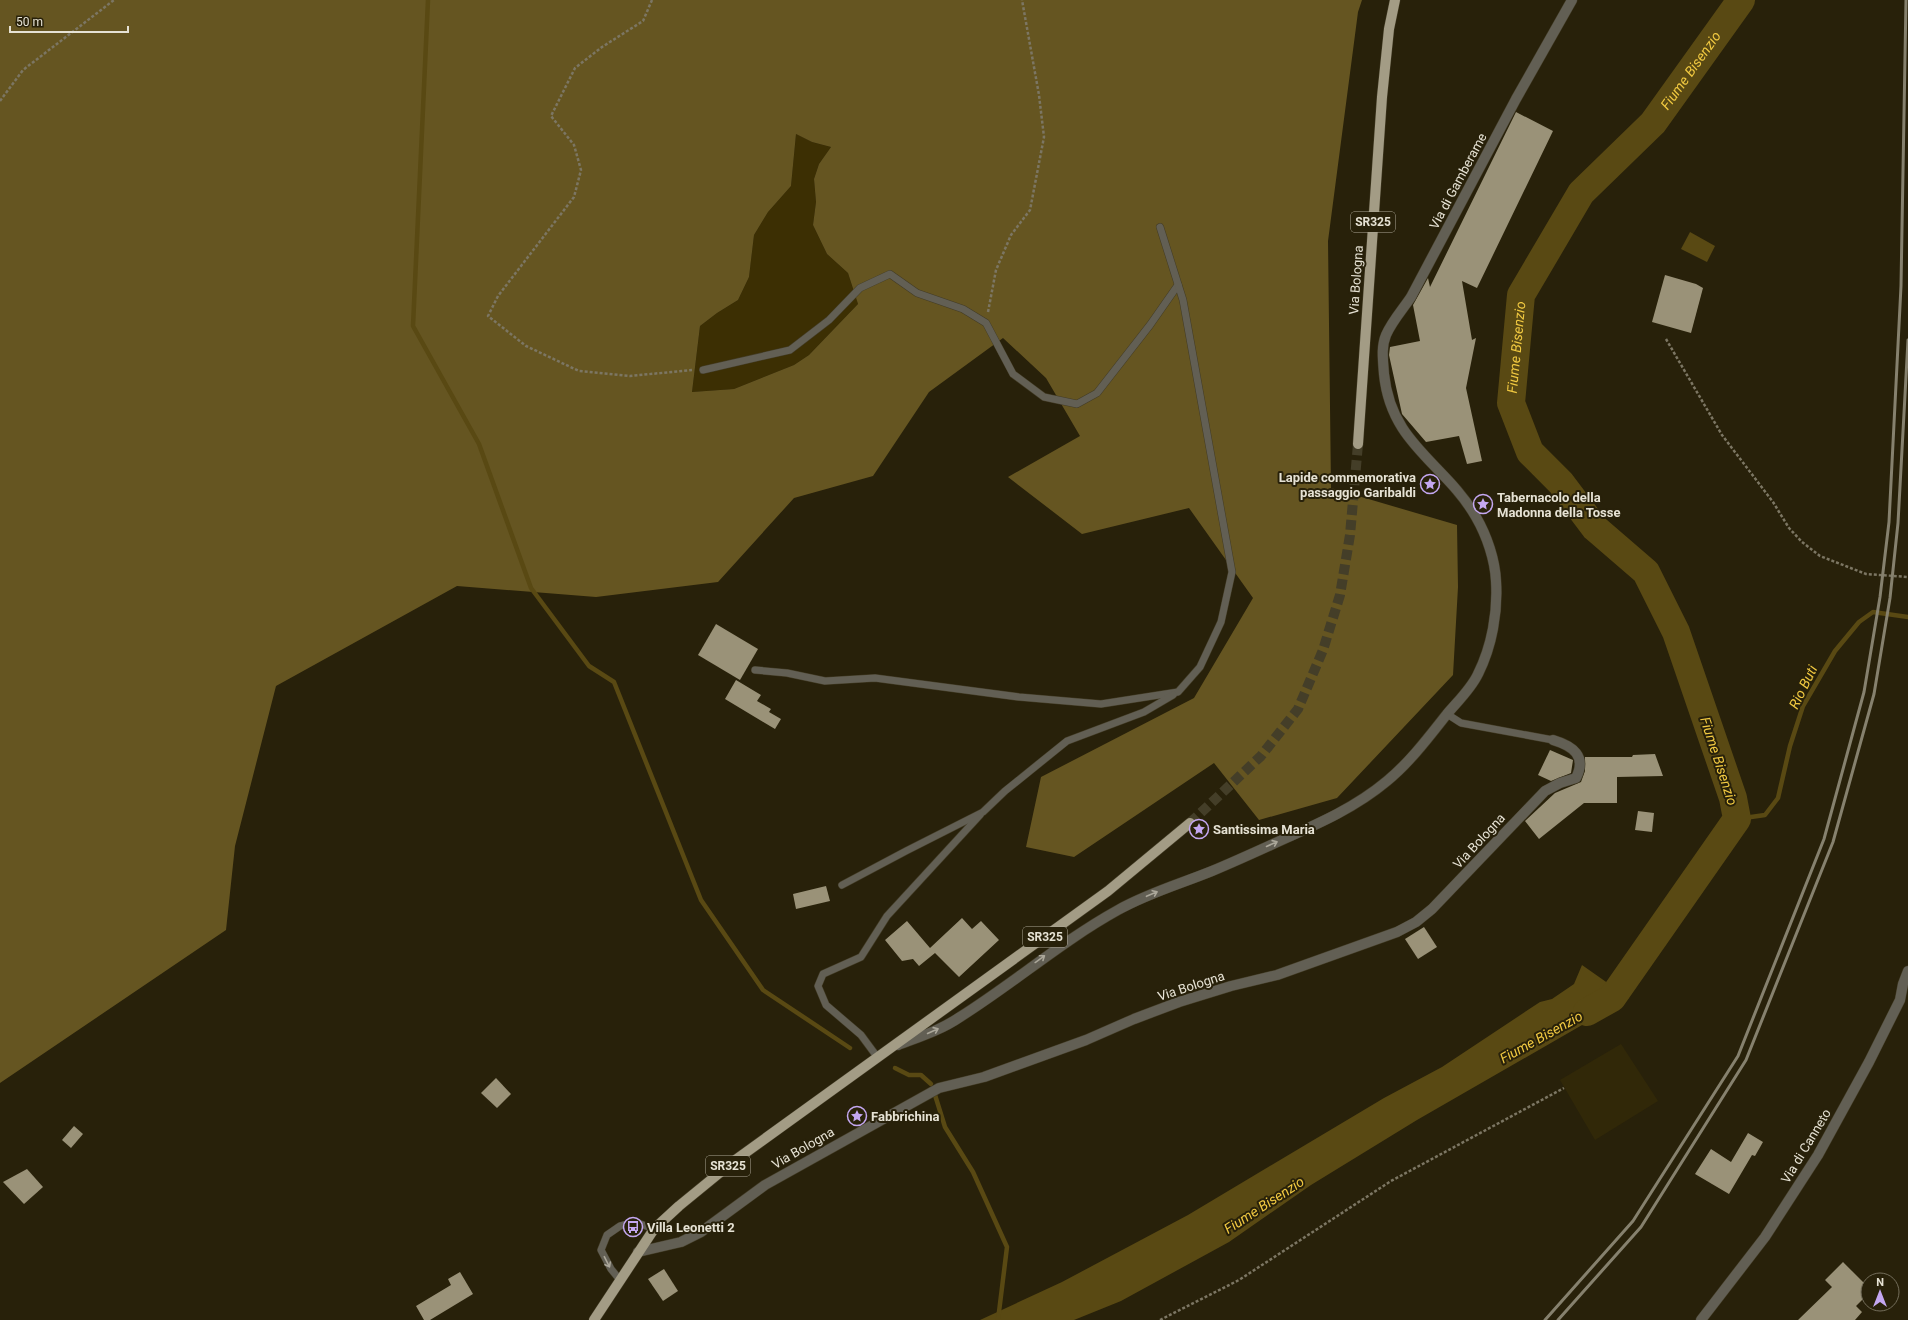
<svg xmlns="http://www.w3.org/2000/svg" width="1908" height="1320" font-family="Roboto,sans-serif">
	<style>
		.built { fill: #312808 }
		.green { fill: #3c2f03 }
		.forest { fill: #655521; fill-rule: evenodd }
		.water { fill: #594913 }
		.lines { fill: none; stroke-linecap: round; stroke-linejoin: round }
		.stream { stroke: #594913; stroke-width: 4.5 }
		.river { stroke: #594913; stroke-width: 28 }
		.building { fill: #9a9278 }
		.primary-tunnel { stroke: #443e28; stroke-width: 10; stroke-dasharray: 10 5; stroke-linecap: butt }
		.lane-casing { stroke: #433c26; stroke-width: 8 }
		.street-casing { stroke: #433c26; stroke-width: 11 }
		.primary-casing { stroke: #433c26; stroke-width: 11 }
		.path { stroke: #7c7663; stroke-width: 2.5; stroke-dasharray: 3 2; stroke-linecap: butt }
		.lane { stroke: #625f54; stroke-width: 7 }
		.street { stroke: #625f54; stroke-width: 10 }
		.primary { stroke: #a39c85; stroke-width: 10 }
		.rail { stroke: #86816e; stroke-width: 3 }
		.oneway { stroke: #aba79a }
		.labels { text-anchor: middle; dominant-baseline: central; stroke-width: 4; stroke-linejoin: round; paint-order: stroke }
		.shield { fill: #28210a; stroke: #ada897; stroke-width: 1 }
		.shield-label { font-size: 12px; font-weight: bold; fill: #e6e2d4 }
		.street-label { font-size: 13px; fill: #e6e2d4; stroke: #28210a }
		.poi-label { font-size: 13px; font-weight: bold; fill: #e6e2d4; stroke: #28210a; text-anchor: start }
		.water-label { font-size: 14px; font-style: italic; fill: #f1c941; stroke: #28210a }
	</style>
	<rect width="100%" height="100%" fill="#28210a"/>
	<!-- built -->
	<path class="built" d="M1621,1044L1658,1101L1595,1140L1560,1080Z"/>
	<!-- green -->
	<path class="green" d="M796,134L812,142L831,147L819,164L814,179L816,202L813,225L827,254L848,273L858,304L809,355L794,365L734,389L692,392L700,326L717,313L738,300L749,277L754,235L768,212L791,186Z"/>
	<!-- forest -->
	<path class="forest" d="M0,0H1362L1358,12L1328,241L1331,488L1457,525L1458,587L1453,675L1337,798L1259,820L1214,763L1074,857L1026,847L1041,777L1194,698L1253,598L1189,508L1082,534L1008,477L1080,436L1046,378L1003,338L929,392L873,476L794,498L718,582L596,597L457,586L276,686L235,846L226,930L0,1083ZM796,134L812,142L831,147L819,164L814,179L816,202L813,225L827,254L848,273L858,304L809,355L794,365L734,389L692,392L700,326L717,313L738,300L749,277L754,235L768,212L791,186Z"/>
	<!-- water -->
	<g class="water">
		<path d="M1690,232L1715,246L1707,262L1681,249Z"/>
		<path d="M1582,965L1629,998L1417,1120L1311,1185L1229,1242L1121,1301L1074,1320H980L1062,1282L1188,1215L1384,1098L1442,1067L1540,1002L1552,999L1574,984Z"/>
	</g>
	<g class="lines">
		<!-- stream -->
		<g class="stream">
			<path d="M428,0L413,326L479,444L531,588L589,666L614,682L701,900L763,990L850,1048"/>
			<path d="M1737,819L1765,815L1778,798L1790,746L1803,706L1835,651L1859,622L1873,612L1908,617"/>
			<path d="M895,1068L909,1075H921L931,1084"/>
			<path d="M935,1095L945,1127L973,1172L1007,1247L998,1320"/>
		</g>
		<!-- river -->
		<path class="river" id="s1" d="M1587,1012L1612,998L1737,819L1733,798L1676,632L1646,572L1595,528L1561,483L1530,452L1511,403L1521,295L1581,193L1653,123L1741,0"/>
	</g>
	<!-- building -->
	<g class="building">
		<path d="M1516,112L1553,131L1477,288L1462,281L1472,340L1476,338L1466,388L1482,461L1467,464L1459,436L1426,442L1402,414L1389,355L1390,347L1420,341L1413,305L1428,278L1430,287Z"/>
		<path d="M1665,275L1696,284L1703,288L1691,333L1652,322Z"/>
		<path d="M716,624L758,649L740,680L698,655Z"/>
		<path d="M736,680L761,695L757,701L771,709L769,712L781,719L775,729L725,699Z"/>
		<path d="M1550,750L1573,760L1571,773L1551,781L1538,775Z"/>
		<path d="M1655,754L1663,776L1617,777V803H1584L1539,839L1525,821L1555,793L1581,782L1585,771V757H1632L1633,755Z"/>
		<path d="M1638,811L1654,813L1652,832L1635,830Z"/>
		<path d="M826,886L830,901L796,909L793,894Z"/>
		<path d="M962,918L972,929L981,921L999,940L959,977L935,953L919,966L913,959L902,961L885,940L907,921L930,948Z"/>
		<path d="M1424,927L1437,947L1418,959L1405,939Z"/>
		<path d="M496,1078L511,1094L497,1108L481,1093Z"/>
		<path d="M74,1126L83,1134L71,1148L62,1140Z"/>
		<path d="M1748,1133L1763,1142L1755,1156L1752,1155L1729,1194L1695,1174L1711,1149L1731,1162Z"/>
		<path d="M27,1169L43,1187L24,1204L3,1182Z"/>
		<path d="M1843,1262L1868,1287V1294L1856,1306L1862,1312L1855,1320H1798L1832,1287L1825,1280Z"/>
		<path d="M664,1269L678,1291L663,1301L648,1279Z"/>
		<path d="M460,1272L473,1294L430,1320H424L416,1306L451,1285L448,1279Z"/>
	</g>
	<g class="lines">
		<!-- primary-tunnel -->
		<path class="primary-tunnel" d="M1190,823L1261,756L1298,709L1323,650L1340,595L1350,535L1358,444"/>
		<!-- lane casing -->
		<g class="lane-casing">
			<g id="lane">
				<path d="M703,370L790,350L829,320L860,288L890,274L917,293L963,309L986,323L1013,374L1044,397L1077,404L1097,393L1150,325L1178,285"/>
				<path d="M755,670L787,673L825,681L875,678L1019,697L1101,704L1178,692L1200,667L1221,622L1232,572L1183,300L1160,227"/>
				<path d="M1447,714L1461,723L1553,740"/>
				<path d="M842,885L906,851L983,812L1005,791L1067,741L1144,712L1173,695"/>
				<path d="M878,1058L861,1035L826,1005L818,986L823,974L861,957L887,916L980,815"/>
				<path d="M620,1280L611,1269L601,1250L607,1235L620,1226L635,1222L654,1229"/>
			</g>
		</g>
		<!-- street casing -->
		<g class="street-casing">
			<g id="street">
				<path d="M898,1045C919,1037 941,1030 960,1017C1014,983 1062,941 1118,910C1148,893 1180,884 1212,871C1236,861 1260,850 1284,839C1320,823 1356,807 1387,781C1410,762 1428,738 1447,714C1457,702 1471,689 1478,674C1492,646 1498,612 1496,581C1495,560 1487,536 1476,517C1445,463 1391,445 1384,374C1383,360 1381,347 1386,335C1392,321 1403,309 1411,297L1516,99L1572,0"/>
				<path d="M638,1252L681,1242L701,1232L765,1185L939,1088L984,1077L1086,1040L1134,1019L1179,1002L1231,986L1277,975L1397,932L1416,922L1432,909L1545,791L1560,783L1576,778C1587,756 1573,746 1553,740"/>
				<path d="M1701,1320L1765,1237L1818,1155L1869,1062L1900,1000L1903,984L1908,971"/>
			</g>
		</g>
		<!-- primary casing -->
		<g class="primary-casing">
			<g id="primary">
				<path d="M1358,444L1382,97L1389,29L1395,0"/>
				<path d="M594,1320L654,1229L679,1206L734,1161L1108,891L1190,823"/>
			</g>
		</g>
		<!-- path -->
		<g class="path">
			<path d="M652,0L643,21L602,47L575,68L551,116L574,145L581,170L574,197L498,296L488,316L526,346L579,371L630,376L692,370"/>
			<path d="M0,101L23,70L114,0"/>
			<path d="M988,312L996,270L1011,235L1030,210L1044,137L1039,95L1022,0"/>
			<path d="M1666,339L1722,435L1773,502L1789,528L1802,542L1820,556L1866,574L1908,577"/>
			<path d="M1160,1320L1239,1280L1391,1181L1564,1088"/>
		</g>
		<!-- lane -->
		<use href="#lane" class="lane"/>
		<!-- street -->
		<use href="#street" class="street"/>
		<!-- primary -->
		<use href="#primary" class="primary"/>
		<!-- rail -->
		<g class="rail">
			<path d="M1545,1320L1633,1221L1738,1056L1824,839L1864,692L1880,597L1889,522L1901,286L1906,0"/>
			<path d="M1558,1320L1641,1227L1746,1060L1833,842L1874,694L1890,598L1898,523L1908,340"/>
		</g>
	</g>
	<!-- one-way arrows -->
	<defs><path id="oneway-shaft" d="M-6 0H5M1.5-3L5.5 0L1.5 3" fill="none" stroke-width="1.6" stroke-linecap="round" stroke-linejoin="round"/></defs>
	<g class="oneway">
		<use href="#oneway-shaft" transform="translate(1272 844) rotate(-24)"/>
		<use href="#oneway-shaft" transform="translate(1152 894) rotate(-23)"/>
		<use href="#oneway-shaft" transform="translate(1040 959) rotate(-36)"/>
		<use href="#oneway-shaft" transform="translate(933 1031) rotate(-24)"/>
		<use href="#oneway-shaft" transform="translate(607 1262) rotate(63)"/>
	</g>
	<!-- icons -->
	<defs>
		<g id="sight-ring" transform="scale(1)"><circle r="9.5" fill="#28210a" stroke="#c4a7f1" stroke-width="1.5"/><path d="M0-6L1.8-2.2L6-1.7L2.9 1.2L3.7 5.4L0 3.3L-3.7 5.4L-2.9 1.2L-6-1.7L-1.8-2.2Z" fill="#c4a7f1"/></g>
		<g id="bus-ring" transform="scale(1)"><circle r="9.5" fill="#28210a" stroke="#c4a7f1" stroke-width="1.5"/><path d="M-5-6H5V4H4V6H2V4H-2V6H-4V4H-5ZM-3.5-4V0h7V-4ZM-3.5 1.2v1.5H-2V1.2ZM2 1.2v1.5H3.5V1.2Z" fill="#c4a7f1"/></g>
	</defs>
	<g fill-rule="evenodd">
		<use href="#sight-ring" x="1430" y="484"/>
		<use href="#sight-ring" x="1483" y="504"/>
		<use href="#sight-ring" x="1199" y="829"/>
		<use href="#sight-ring" x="857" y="1116"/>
		<use href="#bus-ring" x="633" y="1227"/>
	</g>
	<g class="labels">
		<!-- shield labels -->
		<g class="shield">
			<rect x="1351" y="212" width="44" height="20" rx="3"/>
			<rect x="1023" y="927" width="44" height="20" rx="3"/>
			<rect x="706" y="1156" width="44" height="20" rx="3"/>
		</g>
		<g class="shield-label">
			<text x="1373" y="222">SR325</text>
			<text x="1045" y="937">SR325</text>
			<text x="728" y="1166">SR325</text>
		</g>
		<!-- street labels -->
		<g class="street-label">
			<text transform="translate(1458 181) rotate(-62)">Via di Gamberame</text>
			<text transform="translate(1356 280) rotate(-86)">Via Bologna</text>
			<text transform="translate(1479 841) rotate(-47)">Via Bologna</text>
			<text transform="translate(1191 986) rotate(-18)">Via Bologna</text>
			<text transform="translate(1806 1146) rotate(-59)">Via di Canneto</text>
			<text transform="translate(803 1148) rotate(-30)">Via Bologna</text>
		</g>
		<!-- poi labels -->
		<g class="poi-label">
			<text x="1416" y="477" text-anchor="end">Lapide commemorativa<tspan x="1416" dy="15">passaggio Garibaldi</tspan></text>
			<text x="1497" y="497">Tabernacolo della<tspan x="1497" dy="15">Madonna della Tosse</tspan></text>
			<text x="1213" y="829">Santissima Maria</text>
			<text x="871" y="1116">Fabbrichina</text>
			<text x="647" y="1227">Villa Leonetti 2</text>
		</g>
		<!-- water labels -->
		<g class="water-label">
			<text stroke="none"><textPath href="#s1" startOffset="1123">Fiume Bisenzio</textPath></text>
			<text stroke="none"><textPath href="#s1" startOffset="787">Fiume Bisenzio</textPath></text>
			<text transform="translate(1803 687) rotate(-64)">Rio Buti</text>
			<text transform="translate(1719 761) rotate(72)">Fiume Bisenzio</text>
			<text transform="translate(1541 1037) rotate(-29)">Fiume Bisenzio</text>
			<text transform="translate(1264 1205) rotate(-33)">Fiume Bisenzio</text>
		</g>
	</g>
	<!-- north arrow -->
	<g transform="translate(1880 1292)"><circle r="19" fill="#28210a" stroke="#746e5b"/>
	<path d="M0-3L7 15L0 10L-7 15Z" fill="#c4a7f1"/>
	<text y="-6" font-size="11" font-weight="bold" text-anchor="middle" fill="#e6e2d4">N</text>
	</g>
	<!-- scale -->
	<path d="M10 26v6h118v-6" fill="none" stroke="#e6e2d4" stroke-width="2"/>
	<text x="16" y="26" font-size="12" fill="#e6e2d4" stroke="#28210a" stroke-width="3" paint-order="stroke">50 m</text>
</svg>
